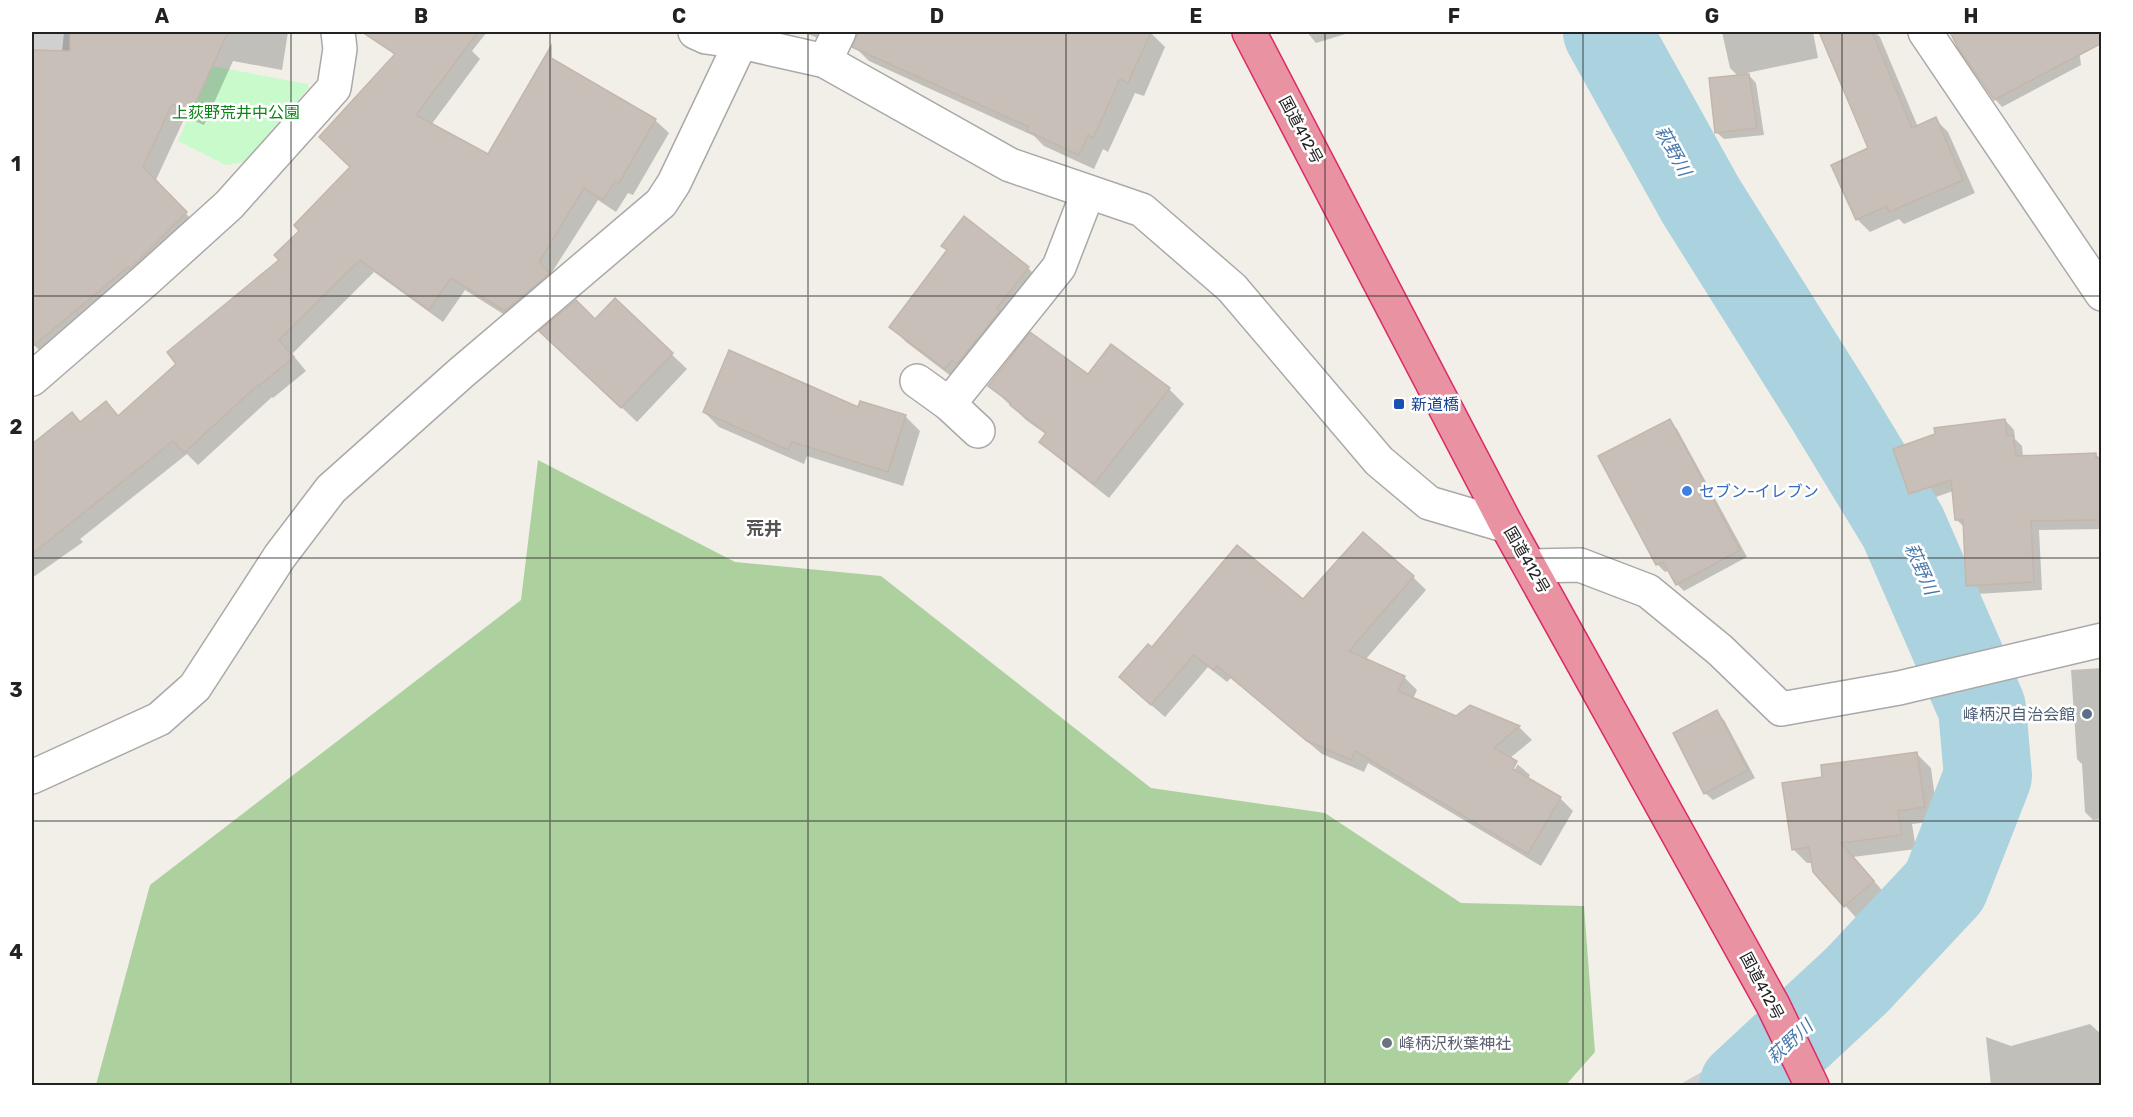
<svg xmlns="http://www.w3.org/2000/svg" width="2133" height="1117" font-family="Rubik,'Noto Sans JP',sans-serif">
	<style>
		.religious { fill: #d0d0d0 }
		.forest { fill: #add19e }
		.park { fill: #c8facc }
		.shadow { fill: #0003; fill-rule: evenodd }
		.lines { fill: none; stroke-linecap: round; stroke-linejoin: round }
		.river { stroke: #aad3df; stroke-width: 88 }
		.building { fill: #c7bfb8; stroke: #c4b6ab; stroke-width: 1.5 }
		.street-casing { stroke: #a9a9a9; stroke-width: 36 }
		.highway-casing { stroke: #dc2a67; stroke-width: 36 }
		.street { stroke: #fff; stroke-width: 33 }
		.highway { stroke: #e892a2; stroke-width: 33 }
		.grid { fill: none; stroke: #222; stroke-width: 1.5; stroke-opacity: 0.55 }
		.transit-dot { fill: #1a4fb4; stroke: #fff; stroke-width: 2 }
		.shop-dot { fill: #3f7fe0; stroke: #fff; stroke-width: 2 }
		.service-dot { fill: #5c6f8a; stroke: #fff; stroke-width: 2 }
		.worship-dot { fill: #6b7280; stroke: #fff; stroke-width: 2 }
		.labels { text-anchor: middle; dominant-baseline: central; stroke-width: 5; stroke-linejoin: round; paint-order: stroke }
		.park-label { font-size: 16px; fill: #0c8416; stroke: #fff }
		.street-label { font-size: 16px; fill: #222; stroke: #fff }
		.transit-label { font-size: 16px; fill: #164399; stroke: #fff; text-anchor: start }
		.shop-label { font-size: 16px; fill: #366cbe; stroke: #fff; text-anchor: start }
		.service-label { font-size: 16px; fill: #4e5e75; stroke: #fff; text-anchor: end }
		.worship-label { font-size: 16px; fill: #5b616d; stroke: #fff; text-anchor: start }
		.water-label { font-size: 18px; font-style: italic; fill: #4a7aab; stroke: #fff }
		.neighbourhood-label { font-size: 18px; font-weight: bold; fill: #555; stroke: #fff }
		.neatline { fill: none; stroke: #222; stroke-width: 2 }
		.grid-label { font-size: 20px; text-anchor: middle; font-weight: bold; fill: #222 }
	</style>
	<rect width="100%" height="100%" fill="#f2efe9"/>
	<!-- religious -->
	<g class="religious">
		<path d="M32,32H84L86,72L75,125L32,121Z"/>
		<path d="M1733,1054L1744,1076L1732,1085H1679Z"/>
	</g>
	<!-- forest -->
	<path class="forest" d="M538,460L735,562L881,576L1151,788L1325,813L1461,903L1584,906L1595,1052L1565,1086L96,1085L150,885L521,600Z"/>
	<!-- park -->
	<path class="park" d="M212,66L307,84L309,87L249,161L226,165L178,141Z"/>
	<!-- shadow -->
	<g class="shadow">
		<path d="M64,32H288L282,70L233,61L204,125L185,117L155,182L199,227L47,358L32,343V52H62Z"/>
		<path d="M377,32H487L472,51L480,59L431,125L489,156L655,120L669,133L633,195L628,193L616,212L598,200L519,324L465,290L443,322L374,272L292,354L306,371L273,398L272,397L198,465L187,454L80,539L83,542L32,578V446L72,414L80,423L106,403L120,417L178,364L281,260L301,231L352,167L395,56L388,48L386,40Z"/>
		<path d="M803,32H843L834,45Z"/>
		<path d="M859,32H1150L1165,47L1144,96L1135,93L1108,152L1103,149L1094,169L1044,146L1034,136L869,61L854,46Z"/>
		<path d="M1307,32H1352L1316,43Z"/>
		<path d="M1722,32H1813L1818,58L1747,73L1756,83L1764,135L1724,139L1716,132L1738,76L1730,68Z"/>
		<path d="M1850,32H1875L1880,37L1918,127L1935,119L1948,132L1975,193L1904,224L1899,219L1870,232L1857,219L1870,149L1825,42Z"/>
		<path d="M1951,32H2077L2081,65L2002,107L1995,99Z"/>
		<path d="M964,218L1028,268L1043,283L960,383L906,342L891,326L948,251Z"/>
		<path d="M615,300L687,369L637,422L556,345L595,321Z"/>
		<path d="M1112,346L1169,389L1184,404L1109,498L1056,456L1041,442L1047,435L1026,420L990,386L1088,376Z"/>
		<path d="M858,409L905,416L920,431L903,486L807,456L804,464L719,427L704,412Z"/>
		<path d="M2005,420L2014,430L2015,439L2022,446L2023,457L2096,455L2102,459V529L2039,530L2042,590L1977,594L1968,585L1965,528L1957,520L1953,491L1919,503L1910,494L1895,450Z"/>
		<path d="M1669,421L1677,429L1747,557L1684,591L1677,584L1669,570L1665,572L1657,564Z"/>
		<path d="M1413,577L1426,590L1365,660L1404,677L1417,690L1413,699L1457,718L1471,706L1520,728L1532,740L1510,758L1530,775L1528,779L1560,798L1573,811L1541,866L1368,763L1364,772L1322,754L1231,678L1227,682L1208,667L1165,717L1134,690L1152,649L1304,601ZM1514,764H1518L1511,776Z"/>
		<path d="M2102,668V819L2093,820L2085,812L2082,764L2077,759L2071,670Z"/>
		<path d="M1716,712L1724,720L1755,778L1713,800L1705,793Z"/>
		<path d="M1917,754L1931,768L1938,821L1912,824L1916,849L1853,857L1887,896L1859,921L1814,871L1813,863H1807L1793,849L1824,778Z"/>
		<path d="M2090,1024L2102,1035V1086H1991L1986,1037L2011,1046Z"/>
	</g>
	<g class="lines">
		<!-- river -->
		<path class="river" d="M1607,32L1701,201L1829,405L1903,527L1982,708L1988,776L1945,886L1857,980L1743,1086"/>
	</g>
	<!-- building -->
	<g class="building">
		<path d="M70,32H228L191,113L172,104L143,167L187,212L130,269L128,267L32,347V50L70,51Z"/>
		<path d="M362,32H478L416,115L488,154L551,46V58L656,119L619,183L615,181L603,200L584,188L539,262L550,273L505,311L451,278L429,310L360,260L279,340L294,357L259,386L258,385L184,453L173,441L32,554V444L72,412L80,422L106,401L118,416L176,364L167,352L279,260L274,255L299,231L294,225L350,167L319,137L395,54Z"/>
		<path d="M858,32H1151L1128,83L1120,79L1093,138L1088,135L1079,155L1027,131L1029,127L852,47Z"/>
		<path d="M1819,32H1872L1912,128L1936,117L1963,180L1889,212L1887,206L1856,220L1831,165L1868,148Z"/>
		<path d="M1950,32H2102V43L1994,100L1958,48Z"/>
		<path d="M1749,74L1757,128L1715,133L1709,78Z"/>
		<path d="M964,216L1029,267L997,308L1000,311L957,364L952,360L945,369L889,327L947,250L941,246Z"/>
		<path d="M615,298L673,353L621,408L539,331L576,300L595,319Z"/>
		<path d="M1030,332L1088,374L1111,344L1170,388L1094,484L1039,442L1046,433L1010,405L1011,403L988,386Z"/>
		<path d="M729,350L858,407L860,401L906,415L888,472L792,442L788,450L703,412Z"/>
		<path d="M1670,419L1740,550L1676,585L1663,562L1656,565L1598,456Z"/>
		<path d="M2005,419L2007,436L2013,435L2016,456L2096,453V458H2102V520L2031,521L2034,582L1966,586L1963,520H1955L1951,480L1909,494L1893,449L1935,434L1934,428Z"/>
		<path d="M1363,532L1414,576L1349,651L1405,676L1398,691L1456,716L1470,705L1520,726L1494,748L1517,761L1513,769L1561,797L1528,854L1355,751L1351,760L1307,741L1217,666L1213,670L1194,655L1151,705L1119,677L1148,644L1152,647L1237,545L1303,599Z"/>
		<path d="M1717,710L1748,770L1704,794L1673,733Z"/>
		<path d="M1917,752L1925,807L1898,811L1902,835L1841,843L1874,881L1844,907L1813,872L1809,847L1792,850L1782,783L1822,777L1821,765Z"/>
	</g>
	<g class="lines">
		<!-- street casing -->
		<g class="street-casing">
			<g id="street">
				<path d="M695,32L706,37L741,42L825,61L1010,165L1142,210L1232,288L1379,461L1429,503L1507,526"/>
				<path d="M1925,32L2102,294"/>
				<path d="M825,61L839,32"/>
				<path d="M32,379L146,280L229,205L334,88L340,49L338,32"/>
				<path d="M917,381L949,404L1059,267L1088,192"/>
				<path d="M949,404L978,431"/>
				<path d="M1531,566L1580,565L1648,591L1720,650L1781,709L1899,688L2102,640"/>
				<path d="M32,777L159,719L195,687L280,556L331,489L461,373L661,203L674,183L741,42"/>
			</g>
		</g>
		<!-- highway casing -->
		<g class="highway-casing">
			<path id="highway" d="M1249,32L1507,526L1773,1005L1812,1086"/>
		</g>
		<!-- street -->
		<use href="#street" class="street"/>
		<!-- highway -->
		<use href="#highway" class="highway"/>
	</g>
	<!-- grid -->
	<path class="grid" d="M291,32V1086M550,32V1086M808,32V1086M1066,32V1086M1325,32V1086M1583,32V1086M1842,32V1086M32,296H2102M32,558H2102M32,821H2102"/>
	<!-- markers -->
	<rect class="transit-dot" x="1393" y="398" width="12" height="12" rx="3"/>
	<circle class="shop-dot" cx="1687" cy="491" r="6"/>
	<circle class="service-dot" cx="2087" cy="714" r="6"/>
	<circle class="worship-dot" cx="1387" cy="1043" r="6"/>
	<g class="labels">
		<!-- park labels -->
		<g class="park-label">
			<text x="236" y="112">上荻野荒井中公園</text>
		</g>
		<!-- street labels -->
		<g class="street-label">
			<text transform="translate(1301 130) rotate(62)">国道412号</text>
			<text transform="translate(1527 560) rotate(60)">国道412号</text>
			<text transform="translate(1762 986) rotate(62)">国道412号</text>
		</g>
		<!-- transit labels -->
		<g class="transit-label">
			<text x="1411" y="404">新道橋</text>
		</g>
		<!-- shop labels -->
		<g class="shop-label">
			<text x="1699" y="491">セブン-イレブン</text>
		</g>
		<!-- service labels -->
		<g class="service-label">
			<text x="2075" y="714">峰柄沢自治会館</text>
		</g>
		<!-- worship labels -->
		<g class="worship-label">
			<text x="1399" y="1043">峰柄沢秋葉神社</text>
		</g>
		<!-- water labels -->
		<g class="water-label">
			<text transform="translate(1673 151) rotate(61)">萩野川</text>
			<text transform="translate(1921 569) rotate(66)">萩野川</text>
			<text transform="translate(1790 1042) rotate(-43)">萩野川</text>
		</g>
		<!-- neighbourhood labels -->
		<g class="neighbourhood-label">
			<text x="764" y="529">荒井</text>
		</g>
	</g>
	<!-- border -->
	<rect width="2133" height="1117" fill="none" stroke="#ffffff" stroke-width="66"/>
	<rect x="33" y="33" width="2067" height="1051" class="neatline"/>
	<g class="grid-label">
		<text x="162" y="23">A</text>
		<text x="421" y="23">B</text>
		<text x="679" y="23">C</text>
		<text x="937" y="23">D</text>
		<text x="1196" y="23">E</text>
		<text x="1454" y="23">F</text>
		<text x="1712" y="23">G</text>
		<text x="1971" y="23">H</text>
		<text x="16" y="171">1</text>
		<text x="16" y="434">2</text>
		<text x="16" y="697">3</text>
		<text x="16" y="959">4</text>
	</g>
</svg>
